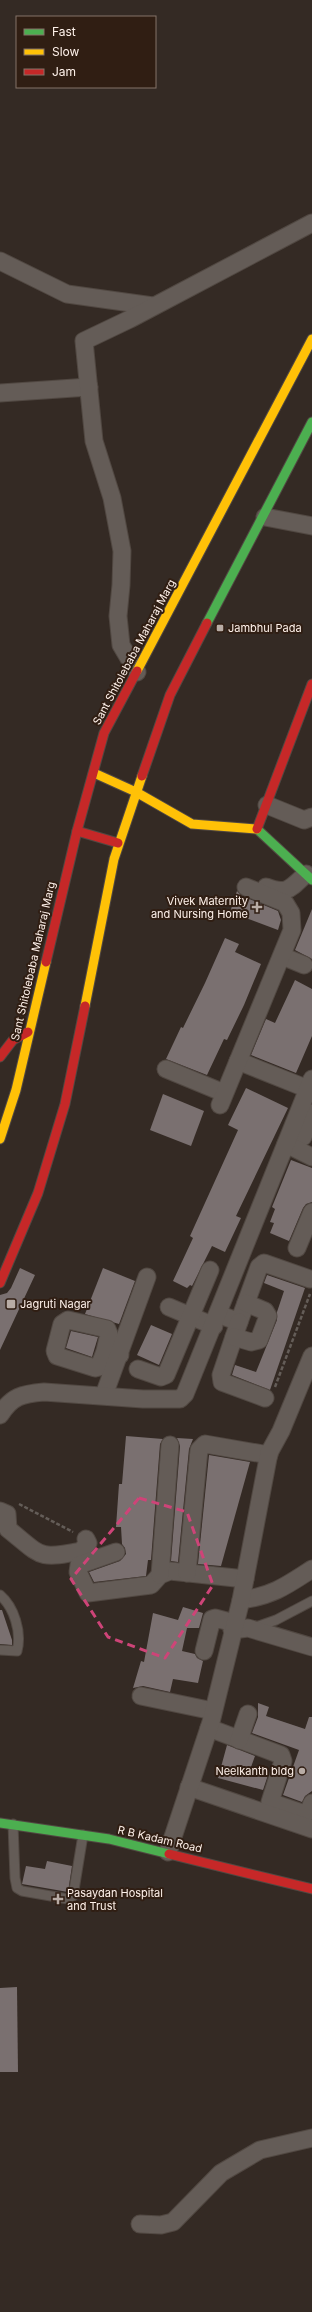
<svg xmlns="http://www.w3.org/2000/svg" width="312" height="2312" font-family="Inter,sans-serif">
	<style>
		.building { fill: #7a7070 }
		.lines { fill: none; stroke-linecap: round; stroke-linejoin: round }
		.lane-casing { stroke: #514842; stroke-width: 11 }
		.street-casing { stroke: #514842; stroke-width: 19 }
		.fast-casing { stroke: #514842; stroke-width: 11 }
		.slow-casing { stroke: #514842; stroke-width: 11 }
		.jam-casing { stroke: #514842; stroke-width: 11 }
		.path { stroke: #645d58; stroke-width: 2.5; stroke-dasharray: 4 2; stroke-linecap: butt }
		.lane { stroke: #645c57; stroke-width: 9 }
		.street { stroke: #645c57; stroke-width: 17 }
		.fast { stroke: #4caf50; stroke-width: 9 }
		.slow { stroke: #ffc107; stroke-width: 9 }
		.jam { stroke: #c62828; stroke-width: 9 }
		.marked { fill: none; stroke: #ce4478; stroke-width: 3; stroke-dasharray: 8 5; stroke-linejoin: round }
		.poi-dot { fill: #b8aca5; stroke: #301e13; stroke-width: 1.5 }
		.labels { text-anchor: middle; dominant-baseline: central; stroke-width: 4; stroke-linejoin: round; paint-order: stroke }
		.poi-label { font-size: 11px; fill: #fff2eb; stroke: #301e13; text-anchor: start }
		.street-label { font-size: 11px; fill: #fff2eb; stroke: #301e13 }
	</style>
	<rect width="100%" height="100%" fill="#342a24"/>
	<!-- building -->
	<g class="building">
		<path d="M237,891L242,896L278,911L281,920L278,930L230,912Z"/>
		<path d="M312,909V959L295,950Z"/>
		<path d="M225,938L239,944L235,952L261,964L244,1005L227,1040L224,1039L207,1075L166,1059L181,1027L183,1028L205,983Z"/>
		<path d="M295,980L312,989V1036L296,1073L251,1055L266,1019L275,1023Z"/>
		<path d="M246,1088L288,1108L236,1216L241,1218L225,1252L212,1246L192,1286L190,1285L187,1288L173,1281L193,1238L190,1236L238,1130L228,1125Z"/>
		<path d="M163,1094L204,1111L191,1146L150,1130Z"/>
		<path d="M291,1160L312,1168V1202L306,1204L303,1208L289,1241L270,1233L274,1223L270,1222L275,1209L272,1207Z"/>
		<path d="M20,1268L35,1275L0,1350V1295L7,1293L11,1288Z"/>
		<path d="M103,1268L135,1281L119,1324L85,1314Z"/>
		<path d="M267,1275L305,1288L270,1390L232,1375L235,1365L256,1372L277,1320V1312L284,1291L264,1283Z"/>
		<path d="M151,1325L172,1334L159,1365L137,1355Z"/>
		<path d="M71,1331L98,1337L92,1357L66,1348Z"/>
		<path d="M126,1436L163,1439L160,1444L151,1560H148L146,1576L94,1582L89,1572L120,1561L126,1554L125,1548L122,1544L121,1527H116L119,1484H122Z"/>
		<path d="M177,1438L193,1439L189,1449L178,1562L171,1561L180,1446Z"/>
		<path d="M209,1455L250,1462L221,1566L198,1564Z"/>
		<path d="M183,1607L203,1613L199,1628H187L182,1651L195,1654L197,1658L203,1661L198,1683L173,1679L170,1692L143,1686L133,1688L141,1661L144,1662L153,1613L178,1620Z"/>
		<path d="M0,1610H2L12,1640V1645L0,1644Z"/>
		<path d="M258,1703L269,1707L266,1716L305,1729L309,1717H312V1791L305,1796L302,1802L283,1795L299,1750L252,1733L258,1717Z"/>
		<path d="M227,1745L255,1756L251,1767L269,1772L263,1790L218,1778Z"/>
		<path d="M47,1861L72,1866L68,1892L22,1884L26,1866L45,1869Z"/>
		<path d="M17,1987L18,2072H0V1988Z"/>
	</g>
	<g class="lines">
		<!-- lane casing -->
		<g class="lane-casing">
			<g id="lane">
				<path d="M0,1595C14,1607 22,1632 17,1651L0,1650"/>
				<path d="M256,1627L276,1620L312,1601"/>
				<path d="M13,1824L15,1878L17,1888L22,1891L68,1899L73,1896L83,1835"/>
			</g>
		</g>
		<!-- street casing -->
		<g class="street-casing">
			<g id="street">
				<path d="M0,261L67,294L153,306"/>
				<path d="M0,393L89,387"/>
				<path d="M265,517L312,526"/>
				<path d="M137,672L121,645L118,616L121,585L122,551L112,498L94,441L84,341L130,319L312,223"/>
				<path d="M267,805L304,820L312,817"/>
				<path d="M266,887C287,895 290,889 306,874"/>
				<path d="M282,956L304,965"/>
				<path d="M238,1061L308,1089"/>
				<path d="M166,1069L224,1093"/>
				<path d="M220,1105L292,930L291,913L285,903L246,887"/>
				<path d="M303,1137L312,1113"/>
				<path d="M286,1144L312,1157"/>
				<path d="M297,1248L312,1212"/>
				<path d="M169,1307L214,1326"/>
				<path d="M218,1314L239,1322L259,1267L264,1263L310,1279"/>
				<path d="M239,1322L221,1375L222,1382L265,1398"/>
				<path d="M234,1337L251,1342L259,1340L268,1316L265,1311L246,1303"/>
				<path d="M105,1351L99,1367L95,1368L57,1356L55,1351L62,1324L68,1320L107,1329L109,1334L105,1351L120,1355"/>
				<path d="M138,1369L161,1377L166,1375L210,1270"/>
				<path d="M104,1395L147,1277"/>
				<path d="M0,1415C12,1396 22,1394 44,1392L143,1399H180L185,1394L312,1079"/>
				<path d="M0,1511L7,1514L8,1529C42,1556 37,1560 81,1551L88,1543L86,1539"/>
				<path d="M116,1552L79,1565L78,1572L88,1593L151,1585L160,1575L170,1571L245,1579"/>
				<path d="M187,1573L199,1450L205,1444L269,1455"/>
				<path d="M160,1575L170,1445"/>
				<path d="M241,1600C272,1596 286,1586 312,1569"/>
				<path d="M232,1630L248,1628L312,1647"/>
				<path d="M204,1651L212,1619L215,1618L234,1623"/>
				<path d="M141,1696L213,1711"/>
				<path d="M209,1728L281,1755L283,1761L270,1802L305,1814L309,1811L312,1803"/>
				<path d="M239,1740L248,1714"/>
				<path d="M189,1787L312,1829"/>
				<path d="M168,1852L211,1722L241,1600L269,1453L281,1431L312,1356"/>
				<path d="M140,2224L161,2225L173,2222L221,2173L260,2150L312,2138"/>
			</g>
		</g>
		<!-- fast casing -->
		<g class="fast-casing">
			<g id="fast">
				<path d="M207,623L312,422"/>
				<path d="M257,829L312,880"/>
				<path d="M0,1823L109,1839L169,1854"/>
			</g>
		</g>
		<!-- slow casing -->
		<g class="slow-casing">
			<g id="slow">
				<path d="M137,671L312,339"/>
				<path d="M94,773L136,792L192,824L257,829"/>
				<path d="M85,1006L114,859L142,776"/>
				<path d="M0,1139L16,1090L46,962"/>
			</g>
		</g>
		<!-- jam casing -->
		<g class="jam-casing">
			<g id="jam">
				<path d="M142,776L170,695L207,623"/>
				<path d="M257,829L312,684"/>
				<path d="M77,831L118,843"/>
				<path d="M46,962L77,831L104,733L137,671"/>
				<path d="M0,1057L13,1040L28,1032"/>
				<path d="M0,1283L38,1193L65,1104L85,1006"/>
				<path d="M169,1854L312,1889"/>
			</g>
		</g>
		<!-- path -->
		<g class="path">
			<path d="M275,1387L310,1294"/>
			<path d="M19,1504L73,1532"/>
		</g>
		<!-- lane -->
		<use href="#lane" class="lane"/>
		<!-- street -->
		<use href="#street" class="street"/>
		<!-- fast -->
		<use href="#fast" class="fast"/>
		<!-- slow -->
		<use href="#slow" class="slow"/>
		<!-- jam -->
		<use href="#jam" class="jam"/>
	</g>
	<!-- marked area -->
	<path class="marked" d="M139,1498L187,1512L213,1585L165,1658L108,1637L71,1579Z"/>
	<!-- markers -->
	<g class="poi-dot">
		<rect x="216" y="624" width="8" height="8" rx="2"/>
		<path d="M255 901h4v4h4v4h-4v4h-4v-4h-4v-4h4z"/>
		<rect x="6" y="1299" width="10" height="10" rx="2"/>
		<circle cx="302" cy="1771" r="4"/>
		<path d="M56 1893h4v4h4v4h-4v4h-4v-4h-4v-4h4z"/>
	</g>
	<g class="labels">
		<!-- poi labels -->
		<g class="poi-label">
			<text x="228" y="628">Jambhul Pada</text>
			<text x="248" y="901" text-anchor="end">Vivek Maternity<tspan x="248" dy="13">and Nursing Home</tspan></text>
			<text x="20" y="1304">Jagruti Nagar</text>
			<text x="294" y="1771" text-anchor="end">Neelkanth bldg</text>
			<text x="67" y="1893">Pasaydan Hospital<tspan x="67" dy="13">and Trust</tspan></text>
		</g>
		<!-- street labels -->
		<g class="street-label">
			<text transform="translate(134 652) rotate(-62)">Sant Shitolebaba Maharaj Marg</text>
			<text transform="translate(33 961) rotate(-77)">Sant Shitolebaba Maharaj Marg</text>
			<text transform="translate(160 1839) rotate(13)">R B Kadam Road</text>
		</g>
	</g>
	<!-- legend -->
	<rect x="16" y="16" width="140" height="72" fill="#301e13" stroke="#837369"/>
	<rect x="24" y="29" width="20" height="6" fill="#4caf50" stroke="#837369"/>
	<text x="52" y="36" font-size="12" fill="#fff2eb">Fast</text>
	<rect x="24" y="49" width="20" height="6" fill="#ffc107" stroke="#837369"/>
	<text x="52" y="56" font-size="12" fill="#fff2eb">Slow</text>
	<rect x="24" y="69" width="20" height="6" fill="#c62828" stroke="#837369"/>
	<text x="52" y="76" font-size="12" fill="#fff2eb">Jam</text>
</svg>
